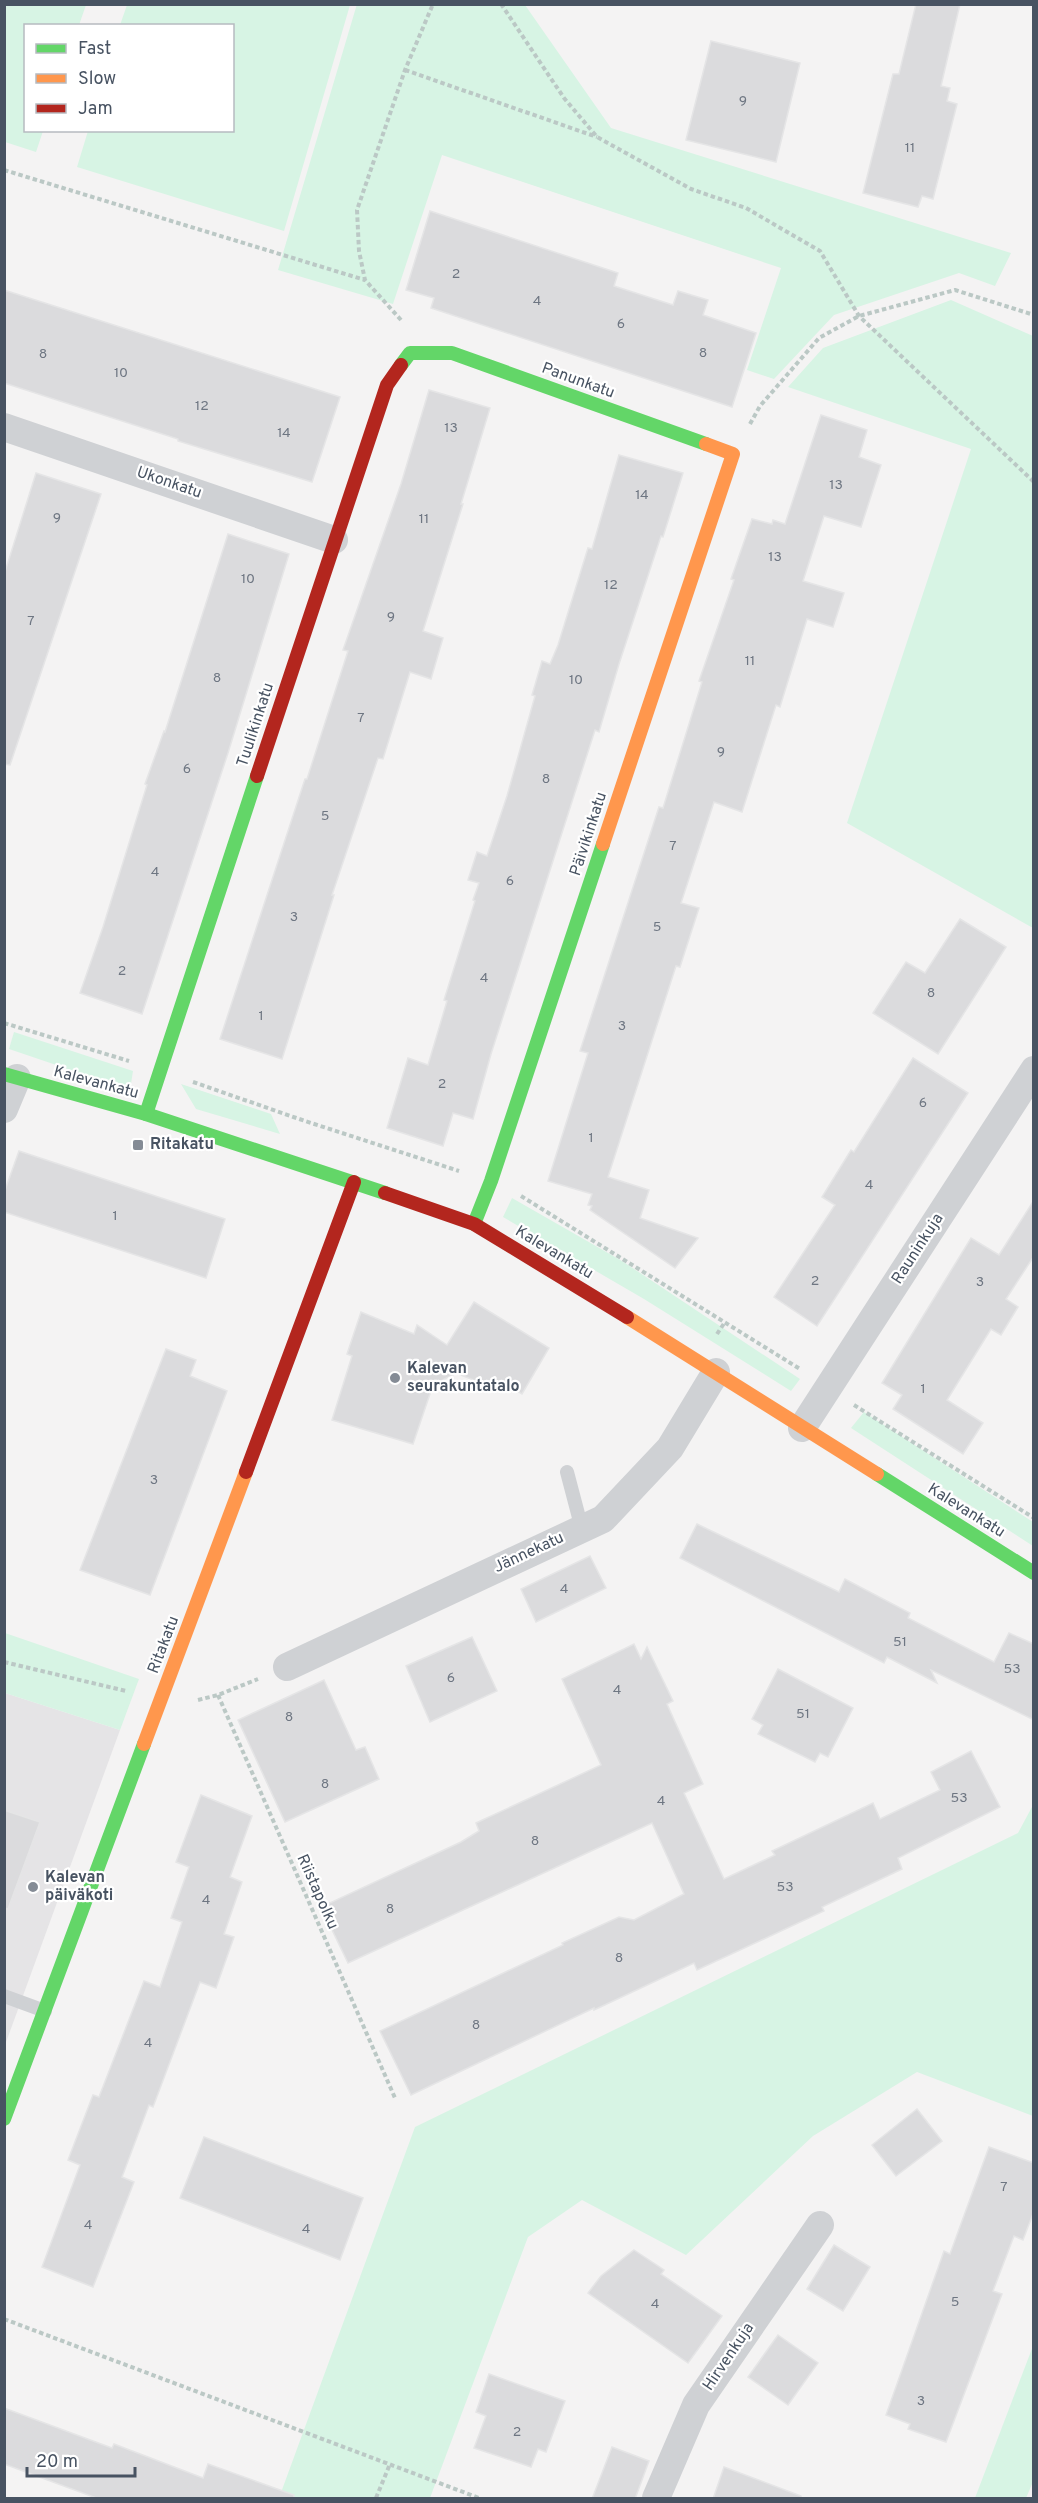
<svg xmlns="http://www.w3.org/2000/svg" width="1038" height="2503" font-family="Overpass,sans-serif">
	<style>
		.education { fill: #e5e4e6 }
		.green { fill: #d7f4e4 }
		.building { fill: #dbdbdd; stroke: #e5e5e6; stroke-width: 1.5 }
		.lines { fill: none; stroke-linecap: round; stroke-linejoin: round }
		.path { stroke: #bbc8c5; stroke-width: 4; stroke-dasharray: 4.5 3; stroke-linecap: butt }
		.lane { stroke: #cfd1d4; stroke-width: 14 }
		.street { stroke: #cfd1d4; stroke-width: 28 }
		.fast { stroke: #63d668; stroke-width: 14 }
		.slow { stroke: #ff974d; stroke-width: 14 }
		.jam { stroke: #b3261e; stroke-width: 14 }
		.poi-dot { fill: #848b95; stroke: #fff; stroke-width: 2 }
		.labels { text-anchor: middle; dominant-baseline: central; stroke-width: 4.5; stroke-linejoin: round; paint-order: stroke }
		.number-label { font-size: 14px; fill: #6e7682 }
		.street-label { font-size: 16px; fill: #485362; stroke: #fff }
		.poi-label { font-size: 16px; font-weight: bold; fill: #485362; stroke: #fff; text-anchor: start }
	</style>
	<rect width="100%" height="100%" fill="#f4f3f3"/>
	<!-- education -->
	<path class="education" d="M5,1693L120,1730L5,2045Z"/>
	<!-- green -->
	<g class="green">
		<path d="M357,4L525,5L611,128L1011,253L995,286L959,273L834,315L774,379L747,370L781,268L442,155L393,304L278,270Z"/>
		<path d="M4,5H86L79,25L26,26V130L43,131L36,152L5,142Z"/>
		<path d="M127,5H350L284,231L77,167L88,131L232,130V26L120,25Z"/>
		<path d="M951,300L1033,336V928L847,823L971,449L788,387L823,348Z"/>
		<path d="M14,1032L133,1071L130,1090L9,1049Z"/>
		<path d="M181,1084L271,1114L280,1134L196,1109Z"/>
		<path d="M512,1198L622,1261L800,1379L791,1391L644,1299L503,1217Z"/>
		<path d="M864,1412L1033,1522V1546L851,1428Z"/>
		<path d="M5,1633L139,1679L120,1730L5,1693Z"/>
		<path d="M1033,1805V2116L917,2072L813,2136L686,2255L582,2200L528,2237L430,2498H279L415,2127L1018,1833Z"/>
		<path d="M1033,2346V2482L1026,2498H975Z"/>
	</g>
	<!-- building -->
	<g class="building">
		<path d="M916,4H960L941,86L950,88L947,101L957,104L933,199L922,196L918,207L863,193L893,74H899Z"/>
		<path d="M711,41L800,63L776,162L686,140Z"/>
		<path d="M430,211L618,273L614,286L673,305L678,291L708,300L703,315L756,333L732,407L431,308L434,298L406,290Z"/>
		<path d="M4,290L340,397L312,482L178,441V439L4,383Z"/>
		<path d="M429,390L490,408L461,504H463L423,631L443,638L431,679L410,672L383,759L378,758L332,895H334L282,1059L220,1039L305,779H307L348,651L343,650L401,484Z"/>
		<path d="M821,415L867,430L859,457L881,465L861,527L824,516L803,581L844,593L833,627L807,619L780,707L776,705L742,812L714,802L681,903L699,908L680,967L676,966L608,1177L649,1190L640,1218L698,1238L675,1268L590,1210L592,1206L588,1205L592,1194L548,1181L588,1053L580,1051L659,807L663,808L702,682L699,681L734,580L731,579L752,519L772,524L773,520L785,524Z"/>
		<path d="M619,455L683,473L663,537L661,536L619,664L599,732L595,730L491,1054L473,1119L453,1113L443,1146L387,1128L408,1058L428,1065L447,1001L444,1000L475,901L473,900L479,883L468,880L477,852L487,856L507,796L535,696L532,695L542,661L550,664L558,645L588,548L592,549Z"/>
		<path d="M36,473L101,494L10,765L4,764V575Z"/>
		<path d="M228,534L289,554L228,753L142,1014L80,993L103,927L147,785L145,784L164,731L165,732Z"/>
		<path d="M960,919L1006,947L938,1054L873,1013L906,962L925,973Z"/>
		<path d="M913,1058L968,1093L817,1326L774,1297L835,1205L822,1197L851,1150L854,1152Z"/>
		<path d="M19,1151L225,1219L206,1278L4,1212V1193Z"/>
		<path d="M1034,1200V1256L1006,1299L1018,1307L1001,1335L991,1329L947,1400L983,1423L963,1454L893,1409L902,1395L882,1383L971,1238L999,1255Z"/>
		<path d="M474,1302L549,1348L522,1394L505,1384L501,1391L456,1373L433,1385L413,1444L332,1420L352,1356L347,1354L361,1312L414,1334L417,1325L447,1345Z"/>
		<path d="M166,1349L196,1360L190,1376L227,1391L150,1595L80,1570Z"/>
		<path d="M697,1524L839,1592L845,1579L910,1613L908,1618L994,1662L1009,1633L1034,1644V1720L931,1670L937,1683L887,1657L884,1663L680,1558Z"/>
		<path d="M590,1556L606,1588L536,1622L521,1589Z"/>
		<path d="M472,1637L497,1691L430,1722L406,1666Z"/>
		<path d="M634,1644L641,1659L647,1647L673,1701L667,1704L703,1784L684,1793L724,1879L775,1855L772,1851L873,1803L880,1819L940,1790L931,1772L971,1751L1000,1807L898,1858L902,1869L822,1907L824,1911L697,1970L694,1963L594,2010V2008L411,2095L380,2031L563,1945L562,1943L619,1917L634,1920L684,1894L652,1823L348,1963L321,1907L461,1842L479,1831L476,1823L601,1765L562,1679Z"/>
		<path d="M778,1669L853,1708L828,1757L820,1753L815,1762L758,1734L763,1725L752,1719Z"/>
		<path d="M324,1680L356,1750L365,1747L379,1779L285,1822L238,1720Z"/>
		<path d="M201,1795L252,1816L230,1877L242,1882L224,1934L234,1937L216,1988L200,1982L153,2107L149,2105L122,2177L134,2182L93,2287L42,2267L80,2165L68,2160L93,2095L99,2097L144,1981L160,1987L182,1922L171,1918L189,1867L176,1862Z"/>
		<path d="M4,1810L40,1822L8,1909L4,1908Z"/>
		<path d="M917,2109L942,2141L896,2176L872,2145Z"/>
		<path d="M204,2137L363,2198L340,2260L180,2198Z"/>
		<path d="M989,2147L1034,2163V2211L1023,2240L1014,2236L993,2291L1002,2294L946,2442L908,2429L910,2424L886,2415L944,2251L950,2254Z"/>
		<path d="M834,2245L870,2267L843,2311L807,2289Z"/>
		<path d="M634,2250L664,2270L661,2274L722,2316L688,2363L588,2293L601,2276Z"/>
		<path d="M778,2335L818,2363L788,2405L748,2377Z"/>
		<path d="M489,2374L565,2401L546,2452L538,2449L531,2467L474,2448L486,2416L476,2412Z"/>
		<path d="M4,2408L112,2448L114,2444L203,2478L208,2464L294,2495V2499H99L4,2464Z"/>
		<path d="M612,2447L649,2461L635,2499H592Z"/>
		<path d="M724,2467L801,2496V2499H713Z"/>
	</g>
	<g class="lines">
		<!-- path -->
		<g class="path">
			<path d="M501,4L564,98L597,137L691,189L746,208L820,251L859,316L1034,482"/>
			<path d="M405,70L597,137"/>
			<path d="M4,170L365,280"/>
			<path d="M401,320L365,280L359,251L357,210L405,70L433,4"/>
			<path d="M750,424L760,406L819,338L859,316L955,290L1034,315"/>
			<path d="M4,1023L129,1061"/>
			<path d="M193,1082L305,1121L459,1171"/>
			<path d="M521,1196L800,1369"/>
			<path d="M717,1334L725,1322"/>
			<path d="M854,1405L1034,1518"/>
			<path d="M4,1662L126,1691"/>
			<path d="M218,1695L395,2098"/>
			<path d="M198,1700L218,1695L258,1679"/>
			<path d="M4,2319L479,2498"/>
			<path d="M376,2498L390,2464"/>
		</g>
		<!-- lane -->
		<g class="lane">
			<path d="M567,1472L582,1529"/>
			<path d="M4,1996L45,2011"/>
		</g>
		<!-- street -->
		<g class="street">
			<path d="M4,427L334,540"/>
			<path d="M4,1109L17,1078"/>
			<path d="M802,1428L1034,1070"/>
			<path d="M287,1667L603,1519L670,1448L716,1372"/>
			<path d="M656,2498L696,2405L820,2225"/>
		</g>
		<!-- fast -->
		<g class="fast">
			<path d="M401,365L410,353H452L706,444"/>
			<path d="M4,1074L146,1114L385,1193"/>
			<path d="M146,1114L257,776"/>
			<path d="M474,1224L491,1181L603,844"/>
			<path d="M877,1474L1034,1573"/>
			<path d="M4,2119L144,1744"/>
		</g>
		<!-- slow -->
		<g class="slow">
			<path d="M603,844L733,454L706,444"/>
			<path d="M627,1317L877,1474"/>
			<path d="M144,1744L246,1472"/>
		</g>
		<!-- jam -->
		<g class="jam">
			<path d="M257,776L387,385L401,365"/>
			<path d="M385,1193L474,1224L627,1317"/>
			<path d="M246,1472L354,1182"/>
		</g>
	</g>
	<!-- markers -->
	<g class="poi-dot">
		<rect x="132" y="1139" width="12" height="12" rx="3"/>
		<circle cx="395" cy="1378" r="6"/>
		<circle cx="33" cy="1887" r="6"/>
	</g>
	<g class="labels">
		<!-- number labels -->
		<g class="number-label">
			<text x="743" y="101">9</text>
			<text x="910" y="148">11</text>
			<text x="456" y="274">2</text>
			<text x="537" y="301">4</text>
			<text x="621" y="324">6</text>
			<text x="703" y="353">8</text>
			<text x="43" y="354">8</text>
			<text x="121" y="373">10</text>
			<text x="202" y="406">12</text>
			<text x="451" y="428">13</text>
			<text x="284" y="433">14</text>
			<text x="836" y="485">13</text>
			<text x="642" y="495">14</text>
			<text x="57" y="518">9</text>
			<text x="424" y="519">11</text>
			<text x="775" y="557">13</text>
			<text x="248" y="579">10</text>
			<text x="611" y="585">12</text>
			<text x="391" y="617">9</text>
			<text x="31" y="621">7</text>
			<text x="750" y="661">11</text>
			<text x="217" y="678">8</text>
			<text x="576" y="680">10</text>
			<text x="361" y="718">7</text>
			<text x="721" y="752">9</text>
			<text x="187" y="769">6</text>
			<text x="546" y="779">8</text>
			<text x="325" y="816">5</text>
			<text x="673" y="846">7</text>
			<text x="155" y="872">4</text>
			<text x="510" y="881">6</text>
			<text x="294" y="917">3</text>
			<text x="657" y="927">5</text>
			<text x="122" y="971">2</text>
			<text x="484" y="978">4</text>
			<text x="931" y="993">8</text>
			<text x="261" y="1016">1</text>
			<text x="622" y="1026">3</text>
			<text x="442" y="1084">2</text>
			<text x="923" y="1103">6</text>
			<text x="591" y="1138">1</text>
			<text x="869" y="1185">4</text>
			<text x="115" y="1216">1</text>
			<text x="815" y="1281">2</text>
			<text x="980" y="1282">3</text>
			<text x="923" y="1389">1</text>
			<text x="154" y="1480">3</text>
			<text x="564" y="1589">4</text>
			<text x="900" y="1642">51</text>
			<text x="1012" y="1669">53</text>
			<text x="451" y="1678">6</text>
			<text x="617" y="1690">4</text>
			<text x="803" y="1714">51</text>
			<text x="289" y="1717">8</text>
			<text x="325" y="1784">8</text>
			<text x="959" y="1798">53</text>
			<text x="661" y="1801">4</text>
			<text x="535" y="1841">8</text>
			<text x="785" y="1887">53</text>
			<text x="206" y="1900">4</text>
			<text x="390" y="1909">8</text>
			<text x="619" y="1958">8</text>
			<text x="476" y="2025">8</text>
			<text x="148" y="2043">4</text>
			<text x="1004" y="2187">7</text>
			<text x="88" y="2225">4</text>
			<text x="306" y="2229">4</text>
			<text x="955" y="2302">5</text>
			<text x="655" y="2304">4</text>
			<text x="921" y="2401">3</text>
			<text x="517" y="2432">2</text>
		</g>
		<!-- street labels -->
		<g class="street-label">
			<text transform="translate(578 381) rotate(20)">Panunkatu</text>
			<text transform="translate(169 483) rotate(19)">Ukonkatu</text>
			<text transform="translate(256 725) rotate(-72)">Tuulikinkatu</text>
			<text transform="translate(589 834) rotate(-72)">Päivikinkatu</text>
			<text transform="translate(96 1083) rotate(15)">Kalevankatu</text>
			<text transform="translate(918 1249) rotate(-57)">Rauninkuja</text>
			<text transform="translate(554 1253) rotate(31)">Kalevankatu</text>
			<text transform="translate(966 1511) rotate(32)">Kalevankatu</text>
			<text transform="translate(529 1553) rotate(-25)">Jännekatu</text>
			<text transform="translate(164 1645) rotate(-69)">Ritakatu</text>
			<text transform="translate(317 1892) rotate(66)">Riistapolku</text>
			<text transform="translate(729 2357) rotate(-56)">Hirvenkuja</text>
		</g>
		<!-- poi labels -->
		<g class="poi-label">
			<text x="150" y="1145">Ritakatu</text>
			<text x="407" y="1369">Kalevan<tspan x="407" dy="18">seurakuntatalo</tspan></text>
			<text x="45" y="1878">Kalevan<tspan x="45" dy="18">päiväkoti</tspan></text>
		</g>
	</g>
	<!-- border -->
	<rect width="1038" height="2503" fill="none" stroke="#485362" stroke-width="12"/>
	<!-- legend -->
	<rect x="24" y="24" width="210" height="108" fill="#ffffff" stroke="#b6bac0" stroke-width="1.5"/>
	<rect x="36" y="44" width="30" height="9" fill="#63d668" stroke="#b6bac0" stroke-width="1.5"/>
	<text x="78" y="54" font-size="18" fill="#485362">Fast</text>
	<rect x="36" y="74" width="30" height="9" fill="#ff974d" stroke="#b6bac0" stroke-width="1.5"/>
	<text x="78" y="84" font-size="18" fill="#485362">Slow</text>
	<rect x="36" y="104" width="30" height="9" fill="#b3261e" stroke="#b6bac0" stroke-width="1.5"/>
	<text x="78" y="114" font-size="18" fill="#485362">Jam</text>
	<!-- scale -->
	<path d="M27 2467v9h108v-9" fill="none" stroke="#485362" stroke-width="3"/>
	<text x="36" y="2467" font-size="18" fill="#485362" stroke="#ffffff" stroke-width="4.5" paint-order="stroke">20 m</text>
</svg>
